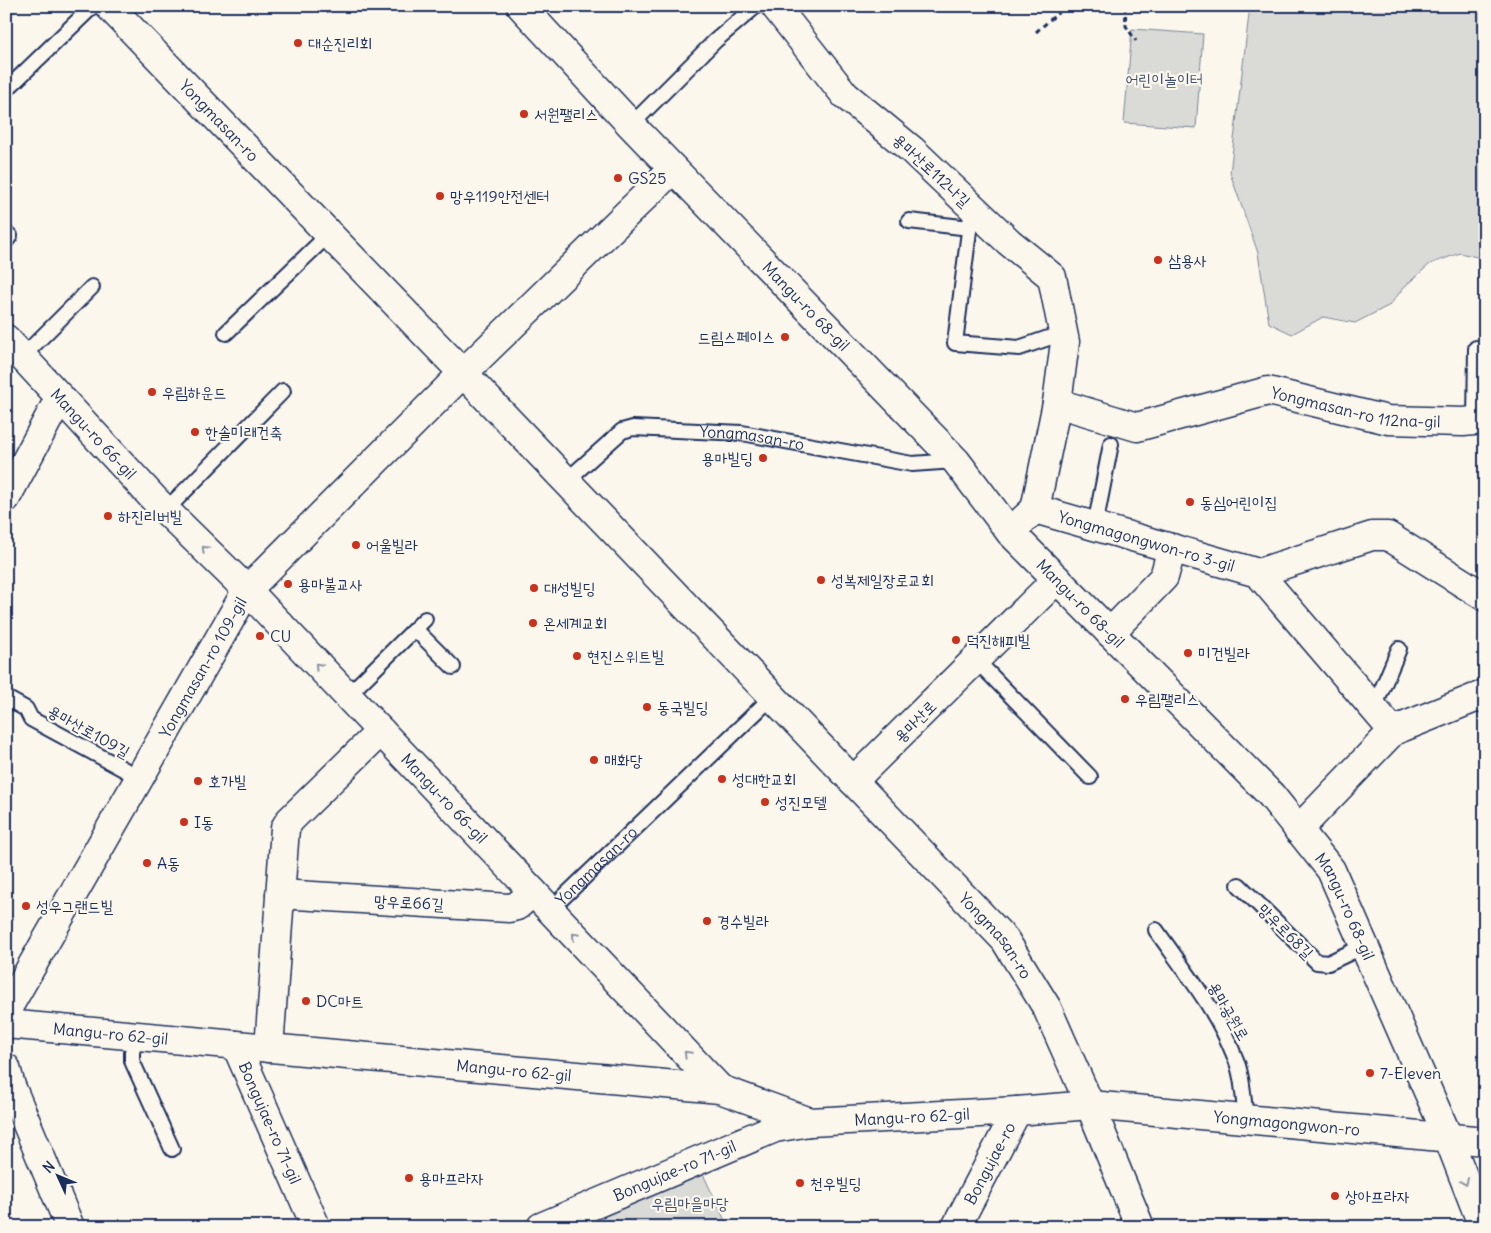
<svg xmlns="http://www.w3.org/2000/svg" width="1491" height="1233" font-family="Delius,'Poor Story',sans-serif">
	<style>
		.green { fill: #dadad7; stroke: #7a849a }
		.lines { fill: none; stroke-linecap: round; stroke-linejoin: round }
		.service-casing { stroke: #1b2f5e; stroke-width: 18 }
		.minor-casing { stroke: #1b2f5e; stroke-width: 31 }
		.tertiary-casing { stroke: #1b2f5e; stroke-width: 31 }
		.primary-casing { stroke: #1b2f5e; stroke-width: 31 }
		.path { stroke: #1b2f5e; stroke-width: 3; stroke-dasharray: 5 4; stroke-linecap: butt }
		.service { stroke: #fbf7ec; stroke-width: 14 }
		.minor { stroke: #fbf7ec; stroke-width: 28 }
		.tertiary { stroke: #fbf7ec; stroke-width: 28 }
		.primary { stroke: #fbf7ec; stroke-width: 28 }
		.oneway { stroke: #8b93a5 }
		.poi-dot { fill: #c8321e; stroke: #fbf7ec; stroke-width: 2 }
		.labels { text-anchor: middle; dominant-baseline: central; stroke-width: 4.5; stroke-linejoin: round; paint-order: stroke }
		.poi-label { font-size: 16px; fill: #1b2f5e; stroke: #fbf7ec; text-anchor: start }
		.park-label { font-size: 16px; fill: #415176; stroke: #fbf7ec }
		.street-label { font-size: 16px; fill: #1b2f5e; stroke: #fbf7ec }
	</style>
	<rect width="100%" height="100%" fill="#fbf7ec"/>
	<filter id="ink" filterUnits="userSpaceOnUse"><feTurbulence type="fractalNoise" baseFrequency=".02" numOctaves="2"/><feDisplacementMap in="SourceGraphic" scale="10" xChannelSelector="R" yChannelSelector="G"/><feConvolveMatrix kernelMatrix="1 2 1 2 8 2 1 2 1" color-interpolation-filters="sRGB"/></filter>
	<g filter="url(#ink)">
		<!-- green -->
		<g class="green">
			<path d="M1250,6H1485V259L1460,253L1430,264L1404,287L1390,305L1355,323L1323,317L1292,334L1269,323L1258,253L1230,173Z"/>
			<path d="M1132,29L1203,34L1196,128L1124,123Z"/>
			<path d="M702,1172L728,1227H570Z"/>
		</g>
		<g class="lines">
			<!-- service casing -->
			<g class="service-casing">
				<g id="service">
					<path d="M6,90L93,6"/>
					<path d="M631,125L715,41L756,6"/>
					<path d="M972,207L955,343L1019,348L1063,333"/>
					<path d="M909,221L970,228"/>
					<path d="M6,241L10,236"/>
					<path d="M226,333L328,235"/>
					<path d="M22,357L92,287"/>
					<path d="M1475,421L1476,348"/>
					<path id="s1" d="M566,481L622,431L633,428L742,433L912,464L955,461"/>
					<path d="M166,510L283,391"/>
					<path d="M1095,526L1111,444"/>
					<path d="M415,629L453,667"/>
					<path d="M976,660L1090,777"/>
					<path d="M347,696L425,619"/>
					<path d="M6,698L26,709L31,719L140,778"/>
					<path d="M1374,708L1399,649"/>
					<path d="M1239,885L1317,962L1328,963L1364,946"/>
					<path id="s2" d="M550,910L772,697"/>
					<path d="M1156,930C1184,970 1216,1009 1234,1055C1243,1074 1243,1098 1246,1119"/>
					<path d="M137,1036L132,1052V1061L172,1149"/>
				</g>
			</g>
			<!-- minor casing -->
			<g class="minor-casing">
				<g id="minor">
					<path id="s3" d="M521,6L631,125L956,461L1010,532L1271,795L1331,870L1448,1137L1483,1227"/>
					<path id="s4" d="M775,6L845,95L912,150L1009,242L1052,277L1065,342L1057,403L1137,427L1268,391L1388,420L1463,422L1485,420"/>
					<path id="s5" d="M6,339L156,501L247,590L720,1089"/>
					<path d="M6,498L60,397"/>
					<path d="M1035,509L1057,403"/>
					<path id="s6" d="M1010,532L1035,509L1258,573L1372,536H1388L1485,597"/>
					<path d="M1258,573L1393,731"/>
					<path d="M1110,633L1164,577L1172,548"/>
					<path d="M853,781L1057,579"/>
					<path d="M1298,830L1393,731L1485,694"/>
					<path d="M280,894L509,908L517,906L533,892"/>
					<path id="s7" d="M6,1011L247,590L463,373L673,169"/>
					<path id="s8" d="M6,1024L720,1089L810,1122L1017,1111"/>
					<path id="s9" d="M236,1045L316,1227"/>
					<path d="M269,1048L285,828L290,820L381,731"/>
					<path d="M6,1068L11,1086L70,1227"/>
					<path id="s10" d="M541,1227L775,1128L809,1122"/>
				</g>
			</g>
			<!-- tertiary casing -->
			<g class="tertiary-casing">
				<g id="tertiary">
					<path id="s11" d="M956,1227L1017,1111L1090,1105L1485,1141"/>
				</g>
			</g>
			<!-- primary casing -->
			<g class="primary-casing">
				<g id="primary">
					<path id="s12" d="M109,6L463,373L1005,940L1047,1008L1090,1105L1140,1227"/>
				</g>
			</g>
			<!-- path -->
			<g class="path">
				<path d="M1125,6L1126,26L1136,41"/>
				<path d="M1036,32L1066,6"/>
			</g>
			<!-- service -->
			<use href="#service" class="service"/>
			<!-- minor -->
			<use href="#minor" class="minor"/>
			<!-- tertiary -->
			<use href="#tertiary" class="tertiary"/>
			<!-- primary -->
			<use href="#primary" class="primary"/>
		</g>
		<!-- one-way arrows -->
		<defs><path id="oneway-chevron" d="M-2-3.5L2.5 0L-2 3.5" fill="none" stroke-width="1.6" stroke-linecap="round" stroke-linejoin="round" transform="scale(1.25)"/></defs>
		<g class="oneway">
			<use href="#oneway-chevron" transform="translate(205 549) rotate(-135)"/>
			<use href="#oneway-chevron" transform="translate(318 666) rotate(-133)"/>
			<use href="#oneway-chevron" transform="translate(575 936) rotate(-134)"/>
			<use href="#oneway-chevron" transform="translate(687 1054) rotate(-134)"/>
			<use href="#oneway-chevron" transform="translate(1465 1182) rotate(68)"/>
		</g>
	</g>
	<!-- markers -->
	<g class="poi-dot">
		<circle cx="298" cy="43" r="5"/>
		<circle cx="524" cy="114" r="5"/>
		<circle cx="618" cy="178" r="5"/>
		<circle cx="440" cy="196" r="5"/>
		<circle cx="1158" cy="260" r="5"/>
		<circle cx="785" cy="337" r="5"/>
		<circle cx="152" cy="392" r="5"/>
		<circle cx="195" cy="432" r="5"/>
		<circle cx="763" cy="458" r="5"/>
		<circle cx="1190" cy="502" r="5"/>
		<circle cx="108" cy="516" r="5"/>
		<circle cx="356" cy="545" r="5"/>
		<circle cx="821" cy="580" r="5"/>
		<circle cx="288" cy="584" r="5"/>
		<circle cx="534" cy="588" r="5"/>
		<circle cx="533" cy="623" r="5"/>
		<circle cx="260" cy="636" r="5"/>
		<circle cx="956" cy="640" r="5"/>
		<circle cx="1188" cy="653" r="5"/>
		<circle cx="577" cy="656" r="5"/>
		<circle cx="1125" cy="699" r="5"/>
		<circle cx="647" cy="707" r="5"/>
		<circle cx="594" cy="760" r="5"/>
		<circle cx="722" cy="779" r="5"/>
		<circle cx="198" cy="781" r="5"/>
		<circle cx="765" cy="802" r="5"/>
		<circle cx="184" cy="822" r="5"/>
		<circle cx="147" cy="863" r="5"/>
		<circle cx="26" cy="906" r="5"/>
		<circle cx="707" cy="921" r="5"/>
		<circle cx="306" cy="1001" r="5"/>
		<circle cx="1370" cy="1073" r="5"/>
		<circle cx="409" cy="1178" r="5"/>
		<circle cx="800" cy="1183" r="5"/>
		<circle cx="1335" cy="1196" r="5"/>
	</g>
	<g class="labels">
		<!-- poi labels -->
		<g class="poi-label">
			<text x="308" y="43">대순진리회</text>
			<text x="534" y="114">서원팰리스</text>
			<text x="628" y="178">GS25</text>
			<text x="450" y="196">망우119안전센터</text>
			<text x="1168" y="260">삼용사</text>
			<text x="775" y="337" text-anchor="end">드림스페이스</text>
			<text x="162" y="392">우림하운드</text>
			<text x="205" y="432">한솔미래건축</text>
			<text x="753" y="458" text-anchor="end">용마빌딩</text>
			<text x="1200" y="502">동심어린이집</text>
			<text x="118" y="516">하진리버빌</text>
			<text x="366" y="545">어울빌라</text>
			<text x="831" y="580">성복제일장로교회</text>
			<text x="298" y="584">용마불교사</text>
			<text x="544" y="588">대성빌딩</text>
			<text x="543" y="623">온세계교회</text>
			<text x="270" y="636">CU</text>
			<text x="966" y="640">덕진해피빌</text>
			<text x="1198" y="653">미건빌라</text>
			<text x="587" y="656">현진스위트빌</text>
			<text x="1135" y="699">우림팰리스</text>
			<text x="657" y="707">동국빌딩</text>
			<text x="604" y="760">매화당</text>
			<text x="732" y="779">성대한교회</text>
			<text x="208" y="781">호가빌</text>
			<text x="775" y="802">성진모텔</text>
			<text x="194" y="822">I동</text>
			<text x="157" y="863">A동</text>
			<text x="36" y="906">성우그랜드빌</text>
			<text x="717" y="921">경수빌라</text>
			<text x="316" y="1001">DC마트</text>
			<text x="1380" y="1073">7-Eleven</text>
			<text x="419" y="1178">용마프라자</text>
			<text x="810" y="1183">천우빌딩</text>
			<text x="1345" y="1196">상아프라자</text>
		</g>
		<!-- park labels -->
		<g class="park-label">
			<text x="1164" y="79">어린이놀이터</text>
			<text x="690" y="1203">우림마을마당</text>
		</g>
		<!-- street labels -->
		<g class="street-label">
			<text stroke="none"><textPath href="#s12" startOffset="159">Yongmasan-ro</textPath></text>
			<text transform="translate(932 170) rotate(43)">용마산로112나길</text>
			<text stroke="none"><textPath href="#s3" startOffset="414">Mangu-ro 68-gil</textPath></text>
			<text stroke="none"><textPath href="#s4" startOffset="826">Yongmasan-ro 112na-gil</textPath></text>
			<text stroke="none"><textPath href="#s5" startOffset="129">Mangu-ro 66-gil</textPath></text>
			<text stroke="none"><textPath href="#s1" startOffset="206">Yongmasan-ro</textPath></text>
			<text stroke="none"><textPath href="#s6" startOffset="150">Yongmagongwon-ro 3-gil</textPath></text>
			<text stroke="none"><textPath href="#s3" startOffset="819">Mangu-ro 68-gil</textPath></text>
			<text stroke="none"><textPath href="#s7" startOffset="396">Yongmasan-ro 109-gil</textPath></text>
			<text transform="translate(915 721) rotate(-45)">용마산로</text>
			<text transform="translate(89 731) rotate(29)">용마산로109길</text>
			<text stroke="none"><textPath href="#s5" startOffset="635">Mangu-ro 66-gil</textPath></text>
			<text stroke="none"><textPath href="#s2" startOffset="64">Yongmasan-ro</textPath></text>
			<text transform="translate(409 902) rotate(3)">망우로66길</text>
			<text stroke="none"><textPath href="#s3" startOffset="1224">Mangu-ro 68-gil</textPath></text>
			<text transform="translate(1286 931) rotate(45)">망우로68길</text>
			<text stroke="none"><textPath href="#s12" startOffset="1285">Yongmasan-ro</textPath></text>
			<text transform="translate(1229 1011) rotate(60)">용마공원로</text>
			<text stroke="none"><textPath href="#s8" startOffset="105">Mangu-ro 62-gil</textPath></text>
			<text stroke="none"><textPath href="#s8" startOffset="510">Mangu-ro 62-gil</textPath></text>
			<text stroke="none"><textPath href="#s8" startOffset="915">Mangu-ro 62-gil</textPath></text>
			<text stroke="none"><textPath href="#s9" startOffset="85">Bongujae-ro 71-gil</textPath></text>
			<text stroke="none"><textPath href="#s11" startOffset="402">Yongmagongwon-ro</textPath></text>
			<text stroke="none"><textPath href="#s11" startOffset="72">Bongujae-ro</textPath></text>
			<text stroke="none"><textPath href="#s10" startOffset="145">Bongujae-ro 71-gil</textPath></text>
		</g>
	</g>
	<!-- margin -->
	<rect width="1491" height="1233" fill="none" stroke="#fbf7ec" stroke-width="25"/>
	<rect x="12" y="12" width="1466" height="1208" fill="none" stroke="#1b2f5e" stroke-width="2" filter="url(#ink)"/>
	<!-- north arrow -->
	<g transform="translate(58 1176) rotate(314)" stroke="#fbf7ec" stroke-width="4" paint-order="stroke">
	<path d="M0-4L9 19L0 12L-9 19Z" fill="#1b2f5e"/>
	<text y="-8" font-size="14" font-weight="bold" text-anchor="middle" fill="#1b2f5e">N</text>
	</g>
</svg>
